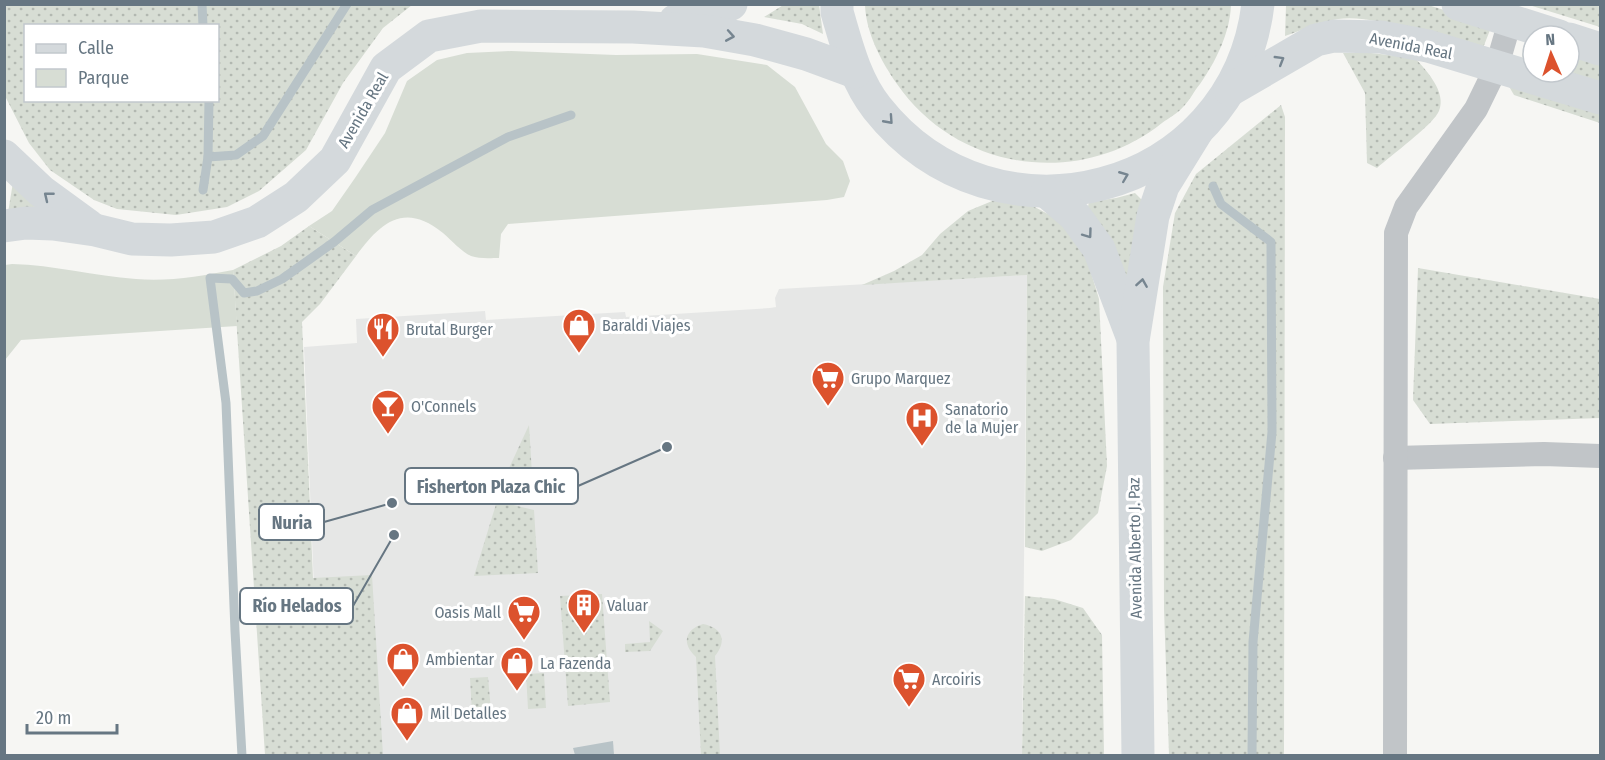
<svg xmlns="http://www.w3.org/2000/svg" width="1605" height="760" font-family="'Fira Sans Condensed',sans-serif">
	<style>
		.built { fill: #e6e7e6 }
		.grass { fill: url(#grass-dots); fill-rule: evenodd }
		.park { fill: #d7ddd4 }
		.water { fill: #b8c3c7 }
		.lines { fill: none; stroke-linecap: round; stroke-linejoin: round }
		.stream { stroke: #b8c3c7; stroke-width: 9 }
		.street { stroke: #c1c5c8; stroke-width: 24 }
		.secondary { stroke: #d4d9dc; stroke-width: 33 }
		.oneway { stroke: #768590 }
		.labels { text-anchor: middle; dominant-baseline: central; stroke-width: 6; stroke-linejoin: round; paint-order: stroke }
		.street-label { font-size: 16px; fill: #667682; stroke: #fff }
		.poi-label { font-size: 16px; fill: #667682; stroke: #fff; text-anchor: start }
		.leader { fill: none; stroke: #667682; stroke-width: 2 }
		.callout-dot { fill: #667682; stroke: #fff; stroke-width: 2 }
		.callout { fill: #fff; stroke: #667682; stroke-width: 2 }
		.callout-label { font-size: 18px; text-anchor: middle; font-weight: bold; fill: #667682 }
	</style>
	<defs>
		<pattern id="grass-dots" width="8" height="8" patternUnits="userSpaceOnUse" patternTransform="scale(1.5)"><rect width="8" height="8" fill="#d7ddd4"/><path d="M2 2h.1M6 6h.1" fill="none" stroke="#b2b8b1" stroke-width="1.8" stroke-linecap="round"/></pattern>
	</defs>
	<rect width="100%" height="100%" fill="#f6f6f3"/>
	<!-- built -->
	<path class="built" d="M1027,275L1022,755H321L304,347L357,343L356,319L485,311L486,320L625,312L626,317L770,308L776,307L775,298L779,289Z"/>
	<!-- grass -->
	<g class="grass">
		<path d="M5,4H412V5L383,28L343,83L306,150L259,191L227,207L176,215L117,209L94,200L50,170L29,143L5,96ZM26,26H218V100H26Z"/>
		<path d="M785,4L819,5L823,34L802,24L764,17Z"/>
		<path d="M865,5L1231,4V5C1230,33 1216,61 1200,84C1194,91 1190,100 1184,106C1178,113 1169,118 1162,123C1079,189 957,171 897,84C881,61 866,33 865,5Z"/>
		<path d="M1286,5H1428L1492,25L1481,53C1445,41 1374,13 1338,19C1321,22 1302,30 1285,36Z"/>
		<path d="M1529,5H1600V27Z"/>
		<path d="M1528,40H1533V67L1525,65L1522,55Z"/>
		<path d="M1569,48L1600,57V88L1569,72Z"/>
		<path d="M1343,53H1371L1415,58C1426,70 1447,92 1439,111C1433,125 1390,156 1377,168L1367,163L1365,93Z"/>
		<path d="M1497,66L1600,98V123L1514,95Z"/>
		<path d="M1281,105L1285,117L1284,755H1169L1164,609L1163,287L1175,213L1196,174Z"/>
		<path d="M13,182L50,214L8,213Z"/>
		<path d="M1135,193L1142,200L1131,306L1087,211L1089,202L1116,198Z"/>
		<path d="M997,199L1029,204L1063,222L1086,256L1099,299L1107,466L1098,513L1071,540L1042,551L1025,547L1027,275L862,285L894,271L922,255L940,234L968,211Z"/>
		<path d="M309,226L356,256L320,304L302,322L313,578L372,575L383,755H265L233,270L281,246Z"/>
		<path d="M1418,268L1600,299V418L1430,424L1413,400Z"/>
		<path d="M529,425L533,490L503,481Z"/>
		<path d="M497,501L534,510L538,573L474,576Z"/>
		<path d="M602,594L610,702L568,706L560,596Z"/>
		<path d="M1025,596L1054,599L1083,608L1102,635L1104,755H1022Z"/>
		<path d="M649,621L663,631L650,651L625,652V644L650,642Z"/>
		<path d="M703,624C723,628 727,641 715,656L720,755H701L696,657C682,644 684,630 703,624Z"/>
		<path d="M544,673L546,708L528,709L526,674Z"/>
		<path d="M488,677L491,711L472,712L470,678Z"/>
	</g>
	<!-- park -->
	<g class="park">
		<path d="M511,51L616,55L697,54L767,65L795,87L826,144L843,161L850,181L844,197L827,200L508,224L501,234L499,258C491,258 479,259 471,256C462,252 451,240 443,233C404,201 380,223 356,256L309,226L332,211L355,178L385,133L407,81L437,60L467,53Z"/>
		<path d="M12,264C54,265 94,276 136,279C168,282 202,276 233,270L237,326L21,340L5,360V265Z"/>
	</g>
	<!-- water -->
	<path class="water" d="M613,741L614,755H575L573,748Z"/>
	<g class="lines">
		<!-- stream -->
		<g class="stream">
			<path d="M202,4L203,26"/>
			<path d="M208,157L236,155L263,136L347,4"/>
			<path d="M1213,186L1221,204L1271,242L1272,432L1253,642L1252,756"/>
			<path d="M203,190L208,157L209,100"/>
			<path d="M242,756L235,631L226,403L210,278L232,279L244,293L257,291L282,279L334,242L372,210L508,137L571,115"/>
		</g>
		<!-- street -->
		<g class="street">
			<path d="M1395,458L1544,454L1600,456"/>
			<path d="M1395,756L1396,233L1406,207L1476,109L1497,66L1510,21"/>
		</g>
		<!-- secondary -->
		<g class="secondary">
			<path d="M837,4V12C847,46 855,80 877,108C995,257 1235,195 1258,4"/>
			<path d="M1458,4L1559,36"/>
			<path d="M675,21L717,10L731,4"/>
			<path d="M1569,39L1600,49"/>
			<path d="M1230,90L1316,40L1334,36L1381,37L1428,46L1600,98"/>
			<path d="M4,156L41,191L89,226"/>
			<path d="M1047,192L1075,216L1099,249L1133,339"/>
			<path d="M4,226L26,223L53,224L95,230L132,239L171,240L214,237L257,222L296,197L335,160L386,68L429,36L481,26L633,27L704,31L755,40L806,54L855,72"/>
			<path d="M1138,756L1133,341L1153,216L1163,186L1197,131"/>
		</g>
	</g>
	<!-- one-way arrows -->
	<defs><path id="oneway-chevron" d="M-2-3.5L2.5 0L-2 3.5" fill="none" stroke-width="1.6" stroke-linecap="round" stroke-linejoin="round" transform="scale(1.5)"/></defs>
	<g class="oneway">
		<use href="#oneway-chevron" transform="translate(730 36) rotate(10)"/>
		<use href="#oneway-chevron" transform="translate(1280 60) rotate(-31)"/>
		<use href="#oneway-chevron" transform="translate(889 120) rotate(48)"/>
		<use href="#oneway-chevron" transform="translate(1124 176) rotate(-22)"/>
		<use href="#oneway-chevron" transform="translate(48 196) rotate(-141)"/>
		<use href="#oneway-chevron" transform="translate(1088 234) rotate(54)"/>
		<use href="#oneway-chevron" transform="translate(1142 283) rotate(-81)"/>
	</g>
	<!-- icons -->
	<defs>
		<g id="shop-pin" transform="scale(1.725)"><path d="M0 17L-7.5 6A9.5 9.5 0 1 1 7.5 6Z" fill="#dc522d" stroke="#fff"/><path d="M-5-2.5h2.3a2.7 3.5 0 0 1 5.4 0H5L5.5 6h-11ZM-1.5-2.5h3a1.5 2.3 0 0 0-3 0Z" fill="#fff"/></g>
		<g id="restaurant-pin" transform="scale(1.725)"><path d="M0 17L-7.5 6A9.5 9.5 0 1 1 7.5 6Z" fill="#dc522d" stroke="#fff"/><path d="M-5-6h1v4h1v-4h1v4h1v-4h1v5L-1.5 .5V6h-2V.5L-5-1ZM5-6V6H3V1.5H1.5Q1.5-4 5-6Z" fill="#fff"/></g>
		<g id="supermarket-pin" transform="scale(1.725)"><path d="M0 17L-7.5 6A9.5 9.5 0 1 1 7.5 6Z" fill="#dc522d" stroke="#fff"/><path d="M-6-5.5h2.5l.6 2H6L4.5 2H-2.5L-4.4-4H-6ZM-1.5 3.2a1.3 1.3 0 1 0 .1 0ZM3 3.2a1.3 1.3 0 1 0 .1 0Z" fill="#fff"/></g>
		<g id="bar-pin" transform="scale(1.725)"><path d="M0 17L-7.5 6A9.5 9.5 0 1 1 7.5 6Z" fill="#dc522d" stroke="#fff"/><path d="M-6-5H6L.8 .8V4.5H3.5V6h-7V4.5H-.8V.8Z" fill="#fff"/></g>
		<g id="hospital-pin" transform="scale(1.725)"><path d="M0 17L-7.5 6A9.5 9.5 0 1 1 7.5 6Z" fill="#dc522d" stroke="#fff"/><path d="M-5-5h3v3.5h4V-5h3V5h-3V1.5h-4V5h-3Z" fill="#fff"/></g>
		<g id="building-pin" transform="scale(1.725)"><path d="M0 17L-7.5 6A9.5 9.5 0 1 1 7.5 6Z" fill="#dc522d" stroke="#fff"/><path d="M-4-6H4V6H1V3H-1V6H-4ZM-2.5-4.3h1.7v1.8h-1.7ZM.8-4.3h1.7v1.8H.8ZM-2.5-1h1.7V.8h-1.7ZM.8-1h1.7V.8H.8Z" fill="#fff"/></g>
	</defs>
	<g fill-rule="evenodd">
		<use href="#shop-pin" x="579" y="325"/>
		<use href="#restaurant-pin" x="383" y="329"/>
		<use href="#supermarket-pin" x="828" y="378"/>
		<use href="#bar-pin" x="388" y="406"/>
		<use href="#hospital-pin" x="922" y="418"/>
		<use href="#building-pin" x="584" y="605"/>
		<use href="#supermarket-pin" x="524" y="612"/>
		<use href="#shop-pin" x="403" y="659"/>
		<use href="#shop-pin" x="517" y="663"/>
		<use href="#supermarket-pin" x="909" y="679"/>
		<use href="#shop-pin" x="407" y="713"/>
	</g>
	<g class="labels">
		<!-- street labels -->
		<g class="street-label">
			<text transform="translate(1411 46) rotate(11)">Avenida Real</text>
			<text transform="translate(363 110) rotate(-60)">Avenida Real</text>
			<text transform="translate(1135 548) rotate(-91)">Avenida Alberto J. Paz</text>
		</g>
		<!-- poi labels -->
		<g class="poi-label">
			<text x="602" y="325">Baraldi Viajes</text>
			<text x="406" y="329">Brutal Burger</text>
			<text x="851" y="378">Grupo Marquez</text>
			<text x="411" y="406">O'Connels</text>
			<text x="945" y="409">Sanatorio<tspan x="945" dy="18">de la Mujer</tspan></text>
			<text x="607" y="605">Valuar</text>
			<text x="501" y="612" text-anchor="end">Oasis Mall</text>
			<text x="426" y="659">Ambientar</text>
			<text x="540" y="663">La Fazenda</text>
			<text x="932" y="679">Arcoiris</text>
			<text x="430" y="713">Mil Detalles</text>
		</g>
	</g>
	<!-- callouts -->
	<path class="leader" d="M667 447L578 486M392 503L324 522M394 535L353 606"/>
	<g class="callout-dot">
		<circle cx="667" cy="447" r="6"/>
		<circle cx="392" cy="503" r="6"/>
		<circle cx="394" cy="535" r="6"/>
	</g>
	<g class="callout">
		<rect x="405" y="468" width="173" height="36" rx="6"/>
		<rect x="259" y="504" width="65" height="36" rx="6"/>
		<rect x="240" y="588" width="113" height="36" rx="6"/>
	</g>
	<g class="callout-label">
		<text x="491" y="493">Fisherton Plaza Chic</text>
		<text x="292" y="529">Nuria</text>
		<text x="297" y="612">Río Helados</text>
	</g>
	<!-- border -->
	<rect width="1605" height="760" fill="none" stroke="#667682" stroke-width="12"/>
	<!-- legend -->
	<rect x="24" y="24" width="195" height="78" fill="#ffffff" stroke="#c2c8cd" stroke-width="1.5"/>
	<rect x="36" y="44" width="30" height="9" fill="#d4d9dc" stroke="#c2c8cd" stroke-width="1.5"/>
	<text x="78" y="54" font-size="18" fill="#667682">Calle</text>
	<rect x="36" y="69" width="30" height="18" fill="#d7ddd4" stroke="#c2c8cd" stroke-width="1.5"/>
	<text x="78" y="84" font-size="18" fill="#667682">Parque</text>
	<!-- north arrow -->
	<g transform="translate(1551 54) rotate(357)"><circle r="28" fill="#ffffff" stroke="#c2c8cd" stroke-width="1.5"/>
	<path d="M0-4.5L10 22L0 15L-10 22Z" fill="#dc522d"/>
	<text y="-9" font-size="16" font-weight="bold" text-anchor="middle" fill="#667682">N</text>
	</g>
	<!-- scale -->
	<path d="M27 724v9h90v-9" fill="none" stroke="#667682" stroke-width="3"/>
	<text x="36" y="724" font-size="18" fill="#667682" stroke="#ffffff" stroke-width="4.5" paint-order="stroke">20 m</text>
</svg>
